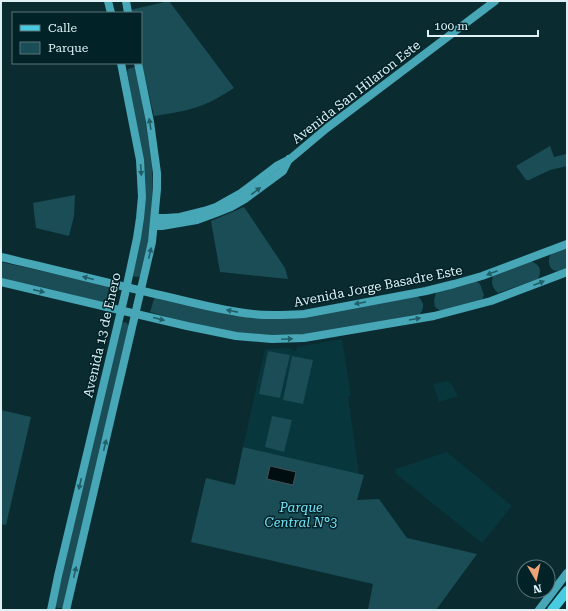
<svg xmlns="http://www.w3.org/2000/svg" width="568" height="611" font-family="'Roboto Serif',serif">
	<style>
		.built { fill: #07363d }
		.green { fill: #1a4d56 }
		.water { fill: #000e12; stroke: #435256 }
		.lines { fill: none; stroke-linecap: round; stroke-linejoin: round }
		.secondary { stroke: #47a7b7; stroke-width: 8 }
		.primary { stroke: #48cbe0; stroke-width: 10 }
		.oneway { fill: #205e68 }
		.labels { text-anchor: middle; dominant-baseline: central; stroke-width: 3; stroke-linejoin: round; paint-order: stroke }
		.street-label { font-size: 13px; fill: #dff1f5; stroke: #012227 }
		.park-label { font-size: 13px; font-style: italic; fill: #74e4f8; stroke: #012227 }
	</style>
	<rect width="100%" height="100%" fill="#0a2c31"/>
	<!-- built -->
	<g class="built">
		<path d="M342,339L351,396L348,397L359,474L243,447L265,349L290,348L293,351H296L297,347Z"/>
		<path d="M448,381L451,383L458,396L439,402L433,384Z"/>
		<path d="M447,452L512,506L482,543L395,473L396,469Z"/>
	</g>
	<!-- green -->
	<g class="green">
		<path d="M169,1L234,88C221,96 209,104 194,108C181,112 167,114 154,116L141,60V13H130V10Z"/>
		<path d="M134,67L136,69L146,124L152,166L153,193L149,240L140,276L138,277L132,276L142,154L127,72L128,69Z"/>
		<path d="M550,146L554,157L566,154L567,158V166L550,170L529,180H526L516,166Z"/>
		<path d="M75,195L74,216L69,236L36,228L33,203Z"/>
		<path d="M244,207L285,268L288,279L220,272L211,221Z"/>
		<path d="M567,247V268C564,269 560,271 557,271C549,271 546,259 552,253C555,250 563,249 567,247Z"/>
		<path d="M531,261C540,265 542,270 538,279L498,293C492,288 491,283 493,276Z"/>
		<path d="M1,262L109,286L106,303L1,279Z"/>
		<path d="M476,281L480,284L484,295L482,300L441,311L435,307L434,301L436,292Z"/>
		<path d="M416,295C425,302 425,307 419,316L314,334L286,336L237,333L195,325L150,312L155,296L259,318Z"/>
		<path d="M124,322L127,323L129,327L64,606L62,608H57L55,606L121,324Z"/>
		<path d="M268,351L290,355L280,398L259,394Z"/>
		<path d="M292,356L313,360L303,404L283,400Z"/>
		<path d="M1,410L31,417L6,525L1,524Z"/>
		<path d="M272,416L292,420L284,452L265,447Z"/>
		<path d="M243,447L364,475L357,500L379,499L407,538L477,554L436,610H368L373,584L191,542L206,478L235,485Z"/>
	</g>
	<!-- water -->
	<path class="water" d="M270,466L296,472L293,485L267,479Z"/>
	<g class="lines">
		<!-- secondary -->
		<g class="secondary">
			<path d="M108,1L111,13"/>
			<path d="M126,1L128,13"/>
			<path d="M155,218H166L180,217L204,211L216,207L241,193L278,165L290,159L327,128L495,1"/>
			<path d="M154,226H162L197,220L216,213L231,207L245,199L283,171L289,159"/>
			<path d="M1,257C54,269 107,283 160,295C191,302 222,311 253,314C270,316 287,315 304,314L426,291L454,284L482,276L567,244"/>
			<path d="M1,282L187,326L236,336L272,339L304,338L434,316L491,301L567,272"/>
			<path d="M51,610L58,576L125,294L137,238L140,218L142,197L140,160L121,63"/>
			<path d="M66,610L152,242L157,189V173L150,122L138,63"/>
			<path d="M539,610L567,573"/>
		</g>
		<!-- primary -->
		<path class="primary" d="M552,610L567,591"/>
	</g>
	<!-- one-way arrows -->
	<defs><path id="oneway-solid" d="M-6-.8H1V-3.2L6.5 0L1 3.2V.8H-6Z"/></defs>
	<g class="oneway">
		<use href="#oneway-solid" transform="translate(150 124) rotate(-99)"/>
		<use href="#oneway-solid" transform="translate(141 170) rotate(86)"/>
		<use href="#oneway-solid" transform="translate(256 191) rotate(-37)"/>
		<use href="#oneway-solid" transform="translate(150 253) rotate(-77)"/>
		<use href="#oneway-solid" transform="translate(492 273) rotate(159)"/>
		<use href="#oneway-solid" transform="translate(88 278) rotate(-165)"/>
		<use href="#oneway-solid" transform="translate(539 283) rotate(-21)"/>
		<use href="#oneway-solid" transform="translate(39 291) rotate(13)"/>
		<use href="#oneway-solid" transform="translate(360 303) rotate(169)"/>
		<use href="#oneway-solid" transform="translate(232 311) rotate(-169)"/>
		<use href="#oneway-solid" transform="translate(159 319) rotate(14)"/>
		<use href="#oneway-solid" transform="translate(415 319) rotate(-10)"/>
		<use href="#oneway-solid" transform="translate(287 339) rotate(-2)"/>
		<use href="#oneway-solid" transform="translate(105 445) rotate(-77)"/>
		<use href="#oneway-solid" transform="translate(80 484) rotate(103)"/>
		<use href="#oneway-solid" transform="translate(75 572) rotate(-77)"/>
	</g>
	<g class="labels">
		<!-- street labels -->
		<g class="street-label">
			<text transform="translate(356 92) rotate(-38)">Avenida San Hilaron Este</text>
			<text transform="translate(378 286) rotate(-11)">Avenida Jorge Basadre Este</text>
			<text transform="translate(102 335) rotate(-77)">Avenida 13 de Enero</text>
		</g>
		<!-- park labels -->
		<g class="park-label">
			<text x="301" y="507">Parque<tspan x="301" dy="15">Central N°3</tspan></text>
		</g>
	</g>
	<!-- border -->
	<rect width="568" height="611" fill="none" stroke="#dff1f5" stroke-width="4"/>
	<!-- legend -->
	<rect x="12" y="12" width="130" height="52" fill="#012227" stroke="#5a7579"/>
	<rect x="20" y="25" width="20" height="6" fill="#48cbe0" stroke="#5a7579"/>
	<text x="48" y="32" font-size="12" fill="#dff1f5">Calle</text>
	<rect x="20" y="42" width="20" height="12" fill="#1a4d56" stroke="#5a7579"/>
	<text x="48" y="52" font-size="12" fill="#dff1f5">Parque</text>
	<!-- north arrow -->
	<g transform="translate(536 579) rotate(171)"><circle r="19" fill="#012227" stroke="#5a7579"/>
	<path d="M0-3L7 15L0 10L-7 15Z" fill="#efa377"/>
	<text y="-6" font-size="11" font-weight="bold" text-anchor="middle" fill="#dff1f5">N</text>
	</g>
	<!-- scale -->
	<path d="M428 30v6h110v-6" fill="none" stroke="#dff1f5" stroke-width="2"/>
	<text x="434" y="30" font-size="12" fill="#dff1f5" stroke="#012227" stroke-width="3" paint-order="stroke">100 m</text>
</svg>
